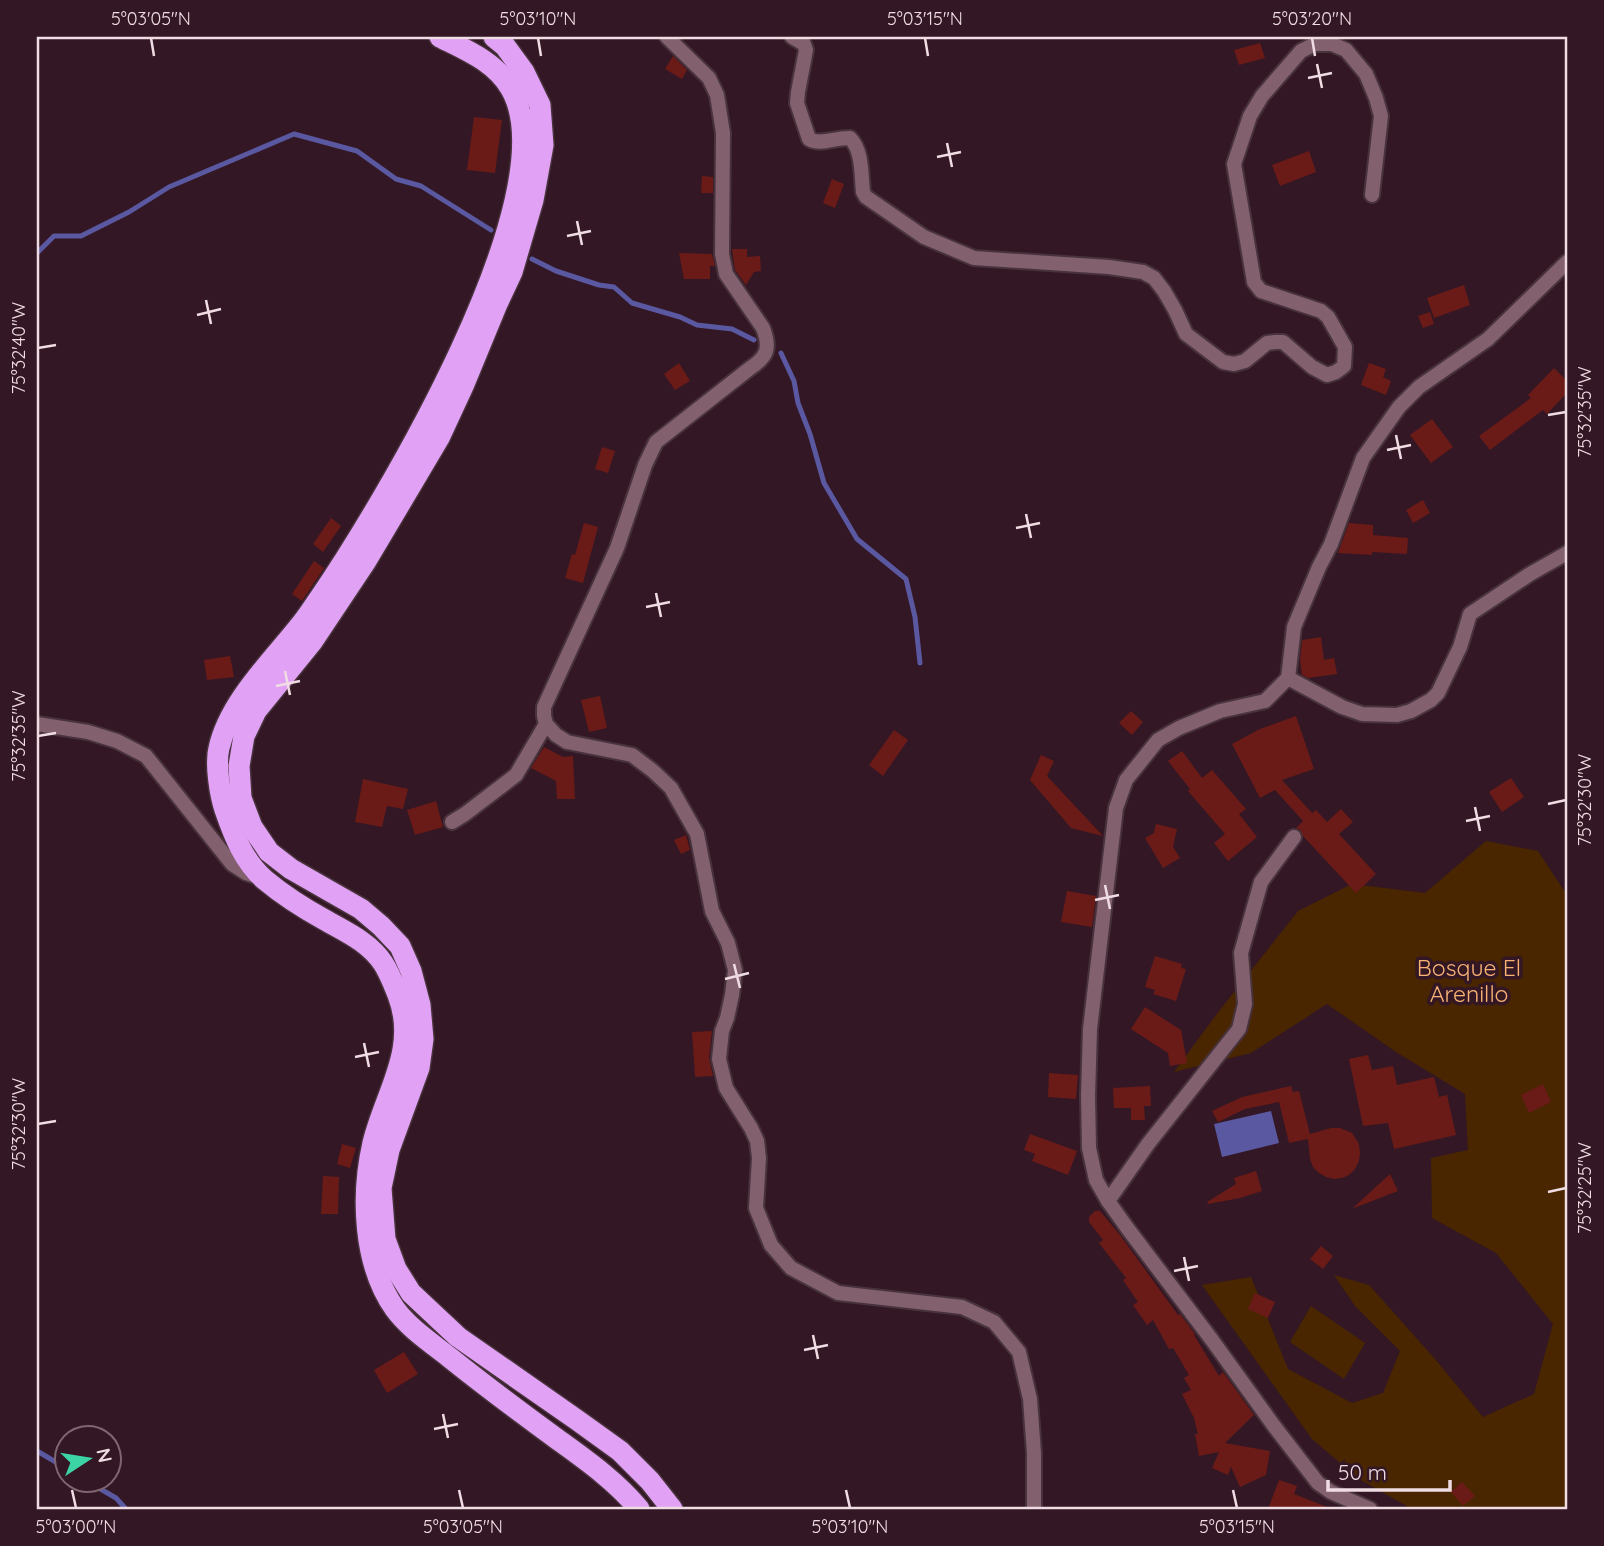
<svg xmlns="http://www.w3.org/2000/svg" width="1604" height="1546" font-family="Quicksand,sans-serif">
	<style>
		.green { fill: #492600 }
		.water { fill: #5a58a0 }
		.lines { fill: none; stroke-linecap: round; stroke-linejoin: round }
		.stream { stroke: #5a58a0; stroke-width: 5 }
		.building { fill: #6a1b17 }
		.street-casing { stroke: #48333c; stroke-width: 18 }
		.highway-casing { stroke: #48333c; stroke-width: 24 }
		.street { stroke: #82606e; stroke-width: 14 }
		.highway { stroke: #e1a1f5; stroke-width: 21 }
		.ticks { fill: none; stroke: #f0dce3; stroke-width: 2.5 }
		.labels { text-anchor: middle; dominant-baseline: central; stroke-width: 7; stroke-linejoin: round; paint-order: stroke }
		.park-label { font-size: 23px; fill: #f9b374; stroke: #331724 }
		.neatline { fill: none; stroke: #f0dce3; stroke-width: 2.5 }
		.ticks-label { font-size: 18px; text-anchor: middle; fill: #f0dce3 }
	</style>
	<rect width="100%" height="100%" fill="#331724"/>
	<!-- green -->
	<g class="green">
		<path d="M1486,841L1538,851L1567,895V1509H1412L1359,1479L1312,1439L1202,1285L1251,1277L1288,1369L1352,1403L1383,1393L1400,1351L1355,1306L1334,1275L1369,1285L1435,1359L1483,1417L1534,1394L1553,1324L1496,1253L1432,1218L1431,1158L1468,1150L1465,1094L1396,1052L1327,1004L1251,1053L1174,1072L1216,1015L1298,911L1352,884L1425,893Z"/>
		<path d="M1311,1306L1365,1343L1344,1379L1290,1342Z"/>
	</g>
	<!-- water -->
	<path class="water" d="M1271,1111L1279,1143L1222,1157L1214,1124Z"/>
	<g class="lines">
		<!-- stream -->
		<g class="stream">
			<path d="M37,253L54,236H81L129,212L169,187L294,134L357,151L396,179L421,186L491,230"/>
			<path d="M532,259L556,271L599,285L614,287L632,303L680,317L697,325L732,329L754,340"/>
			<path d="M781,353L794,381L798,403L810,434L824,483L857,539L906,579L915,617L920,663"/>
			<path d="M37,1451L66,1468"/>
			<path d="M85,1480L116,1498L126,1509"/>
		</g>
	</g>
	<!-- building -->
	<g class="building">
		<path d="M1260,43L1265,58L1239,65L1234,50Z"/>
		<path d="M673,56L687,70L682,79L665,69Z"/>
		<path d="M474,117L502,120L495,173L467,170Z"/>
		<path d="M1309,151L1316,172L1280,186L1272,165Z"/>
		<path d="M702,176L713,177V193H701Z"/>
		<path d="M832,179L844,184L835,208L823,203Z"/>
		<path d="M732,249H747V257L760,256L761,271L754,272L746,285L735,270Z"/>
		<path d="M679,253L712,254L715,266H710V279H684Z"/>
		<path d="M1464,285L1470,305L1434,318L1427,298Z"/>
		<path d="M1430,312L1434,324L1423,328L1418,316Z"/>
		<path d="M679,363L690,381L675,390L664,374Z"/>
		<path d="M1369,363L1386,369L1383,377L1391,381L1386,395L1361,385Z"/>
		<path d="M1554,368L1567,381V393L1547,414L1543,410L1490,450L1479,436L1531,398L1528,395Z"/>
		<path d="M1432,419L1453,447L1431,463L1410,435Z"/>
		<path d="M602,447L615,451L608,473L595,469Z"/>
		<path d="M1423,500L1430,513L1413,523L1406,510Z"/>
		<path d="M331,518L341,526L323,552L313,544Z"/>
		<path d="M584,523L598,527L583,583L565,578L572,554L575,555Z"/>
		<path d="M1349,523L1373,525V535L1408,538L1407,554L1372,552V555L1338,553Z"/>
		<path d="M314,561L324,568L302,601L292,594Z"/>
		<path d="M1321,637L1324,660L1334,658L1337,674L1308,678L1302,675L1300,660L1302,640Z"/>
		<path d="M230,656L234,677L207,680L204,660Z"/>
		<path d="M600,696L607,728L589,732L581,700Z"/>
		<path d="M1131,711L1143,722L1132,735L1119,723Z"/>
		<path d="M1296,716L1314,769L1282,780L1312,813L1316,810L1327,822L1341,809L1353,822L1339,834L1376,874L1356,893L1303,836L1300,830L1296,828L1303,821L1275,790L1260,798L1232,744L1260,729Z"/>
		<path d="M894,730L908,740L883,776L869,765Z"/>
		<path d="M544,747L563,757L573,756L575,799H557L556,781L531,768Z"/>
		<path d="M1182,751L1202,778L1212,770L1246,809L1239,814L1257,837L1228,861L1214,843L1225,834L1188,791L1190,789L1168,761Z"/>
		<path d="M1041,755L1054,761L1047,776L1103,836L1071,828L1030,780Z"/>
		<path d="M1511,778L1524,797L1502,812L1489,792Z"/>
		<path d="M363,779L408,789L403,809L387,806L382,827L355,822Z"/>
		<path d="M436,801L443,827L415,835L407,810Z"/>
		<path d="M1156,824L1177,829L1173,847L1180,858L1163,868L1145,838L1154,833Z"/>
		<path d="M686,835L690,850L681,854L674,840Z"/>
		<path d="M1067,891L1096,896L1092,927L1061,922Z"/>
		<path d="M1155,956L1182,964L1181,968L1186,969L1176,1001L1153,994L1155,990L1145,987Z"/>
		<path d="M1145,1007L1181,1030L1187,1063L1170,1066L1168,1053L1131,1029Z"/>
		<path d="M712,1031L709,1058L713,1076L695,1077L692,1032Z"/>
		<path d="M1368,1055L1372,1070L1393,1066L1397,1085L1434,1077L1439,1097L1447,1095L1456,1135L1394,1149L1388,1123L1363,1126L1349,1059Z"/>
		<path d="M1049,1073L1078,1075L1076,1099L1048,1097Z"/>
		<path d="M1543,1084L1551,1102L1529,1113L1521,1095Z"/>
		<path d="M1150,1086L1151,1106H1144L1145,1120H1131V1108H1114L1113,1088Z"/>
		<path d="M1291,1086L1293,1092L1299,1091L1310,1134L1331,1128H1340L1352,1133L1359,1144L1360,1153L1359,1161L1355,1169L1349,1175L1342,1178L1334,1179L1326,1177L1319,1173L1313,1167L1310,1159L1308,1139L1289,1143L1279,1102L1245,1109L1218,1122L1212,1111L1242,1097Z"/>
		<path d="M1030,1134L1077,1151L1068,1175L1032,1161L1035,1154L1024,1150Z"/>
		<path d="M342,1144L356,1148L350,1168L337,1164Z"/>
		<path d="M1256,1171L1262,1191L1240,1198L1208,1204L1207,1202L1236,1184L1234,1178Z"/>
		<path d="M1390,1174L1398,1191L1354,1208V1207Z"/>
		<path d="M323,1176L339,1177L338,1214H321Z"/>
		<path d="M1095,1211H1100L1120,1235L1178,1315L1180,1314L1195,1334L1194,1335L1219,1376L1223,1372L1254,1415L1225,1443L1270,1451L1266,1475L1240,1487L1231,1467L1228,1475L1212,1468L1219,1452L1199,1456L1195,1434H1198L1194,1418L1182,1394L1191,1390L1184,1378L1189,1375L1173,1348L1169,1349L1153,1320L1147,1325L1133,1305L1138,1302L1123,1280L1126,1278L1099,1243L1103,1240L1089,1222V1217Z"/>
		<path d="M1321,1246L1333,1256L1323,1269L1310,1259Z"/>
		<path d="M1255,1293L1275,1302L1268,1318L1248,1309Z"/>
		<path d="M404,1352L418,1374L387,1393L374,1370Z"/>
		<path d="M1279,1480L1297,1486L1294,1494L1332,1509H1268Z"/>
		<path d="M1462,1482L1475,1496L1463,1506L1451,1492Z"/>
	</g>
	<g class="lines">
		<!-- street casing -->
		<g class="street-casing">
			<g id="street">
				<path d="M667,37L709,78L717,95L723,133L722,254L726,274L763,328C771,349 767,357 749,369L656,442L645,465L617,548L544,707V716L546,724L556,735L567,742L632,755L653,771L671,788L697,834L712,911L728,943L735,970L732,995L727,1018L722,1031L719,1059L726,1088L751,1128L757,1141L759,1158L756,1208L771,1245L791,1268L838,1293L962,1307L994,1322L1019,1352L1030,1399L1034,1453V1509"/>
				<path d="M792,37L804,44L806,50L798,92L797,103L809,139C820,146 836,137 850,138C863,151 861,175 863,192L866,197L924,237L974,258L1109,267L1143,272L1154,278L1164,291L1175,310L1186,334L1223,362L1234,364L1245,361L1267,343L1275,342H1283L1312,367L1327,375L1336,372L1344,366L1345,347L1328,317L1321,311L1261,291L1254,282L1234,164L1250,116L1262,96L1301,51L1315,44H1332L1346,50L1366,74L1376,98L1381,116L1372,195"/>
				<path d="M1288,678L1342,707L1362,714L1397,715L1411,711L1431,700L1438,693L1460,647L1470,614L1530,574L1567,553"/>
				<path d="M37,724L88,732L117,741L146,756L232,864L246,873L258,877"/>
				<path d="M452,822L465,814L516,775L546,724"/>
				<path d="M1108,1201L1148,1144L1239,1029L1245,1004L1241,953L1261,882L1294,837"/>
				<path d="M1370,1509L1331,1492L1318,1483L1274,1426L1212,1340L1128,1229L1108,1201L1096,1180L1089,1148L1088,1096L1090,1029L1116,808L1126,780L1158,740L1179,728L1220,711L1265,701L1288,678L1294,627L1319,567L1331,544L1363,458L1399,407L1419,387L1488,339L1567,262"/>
			</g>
		</g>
		<!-- highway casing -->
		<g class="highway-casing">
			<g id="highway">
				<path d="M440,37C466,50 496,62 511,89C571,194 382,507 319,599C312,609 306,619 298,628C270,663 229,703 219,748C215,764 220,795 225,810C234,836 244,862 265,880C283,895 305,909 325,920C346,932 369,942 383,963C389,972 394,985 398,995C419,1049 385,1093 373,1143C361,1195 363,1264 395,1309C409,1328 430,1342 449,1357C484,1385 520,1412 557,1439C586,1460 616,1481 639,1509"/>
				<path d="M494,37L505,46L524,72L540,105L543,145L533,200L512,272L497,304L464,384L439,438L366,561L312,642L256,711L244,736L239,766L241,798L252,827L269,852L291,869L361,909L381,926L400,946L411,971L420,1005L423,1039L419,1068L389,1150L381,1188L385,1239L396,1269L411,1293L458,1337L577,1420L620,1451L650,1481L672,1509"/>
			</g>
		</g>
		<!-- street -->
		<use href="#street" class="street"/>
		<!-- highway -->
		<use href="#highway" class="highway"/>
	</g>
	<!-- ticks -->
	<path class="ticks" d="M151,38L154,56M538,38L541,56M925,38L928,56M1312,38L1315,56M1317,64L1322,88M1308,78L1332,73M947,143L952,167M937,157L961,152M577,221L582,245M567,236L591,231M206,300L211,324M197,315L221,309M38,348L56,345M1548,415L1566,412M1396,435L1401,459M1387,450L1411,445M1026,514L1031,538M1016,528L1040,523M656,593L661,617M646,607L670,602M285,671L290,695M276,686L300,681M38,736L56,733M1548,804L1566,800M1475,807L1480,831M1466,821L1490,816M1105,885L1110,909M1095,900L1119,895M734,964L740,988M725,979L749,973M364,1043L369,1067M355,1057L379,1052M38,1124L56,1121M1548,1192L1566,1188M1184,1257L1189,1281M1174,1271L1198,1266M813,1335L818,1359M804,1350L828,1345M443,1414L448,1438M434,1429L458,1424M72,1490L76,1508M459,1490L463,1508M846,1490L850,1508M1233,1490L1237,1508"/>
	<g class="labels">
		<!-- park labels -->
		<g class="park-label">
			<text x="1469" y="967">Bosque El<tspan x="1469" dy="26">Arenillo</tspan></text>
		</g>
	</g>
	<!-- border -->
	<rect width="1604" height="1546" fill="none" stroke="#331724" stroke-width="77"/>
	<!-- north arrow -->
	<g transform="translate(88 1459) rotate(78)"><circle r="33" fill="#331724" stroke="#7f6670" stroke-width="2"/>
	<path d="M0-5L12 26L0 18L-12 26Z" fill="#3cd4a4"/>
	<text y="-10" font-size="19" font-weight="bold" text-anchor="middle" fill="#f0dce3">N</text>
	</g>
	<!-- scale -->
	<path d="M1328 1480v10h122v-10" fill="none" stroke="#f0dce3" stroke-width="3.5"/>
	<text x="1338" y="1480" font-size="21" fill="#f0dce3" stroke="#331724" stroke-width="5" paint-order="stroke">50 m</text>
	<rect x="38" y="38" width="1528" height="1470" class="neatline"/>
	<g class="ticks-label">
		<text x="151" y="25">5°03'05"N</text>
		<text x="538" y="25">5°03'10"N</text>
		<text x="925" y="25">5°03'15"N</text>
		<text x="1312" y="25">5°03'20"N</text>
		<text transform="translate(19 348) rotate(-90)" y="6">75°32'40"W</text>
		<text transform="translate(1585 412) rotate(-90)" y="6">75°32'35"W</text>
		<text transform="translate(19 736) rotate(-90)" y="6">75°32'35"W</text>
		<text transform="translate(1585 800) rotate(-90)" y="6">75°32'30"W</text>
		<text transform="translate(19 1124) rotate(-90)" y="6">75°32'30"W</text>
		<text transform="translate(1585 1188) rotate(-90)" y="6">75°32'25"W</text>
		<text x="76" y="1533">5°03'00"N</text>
		<text x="463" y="1533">5°03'05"N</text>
		<text x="850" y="1533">5°03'10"N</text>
		<text x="1237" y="1533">5°03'15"N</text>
	</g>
</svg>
